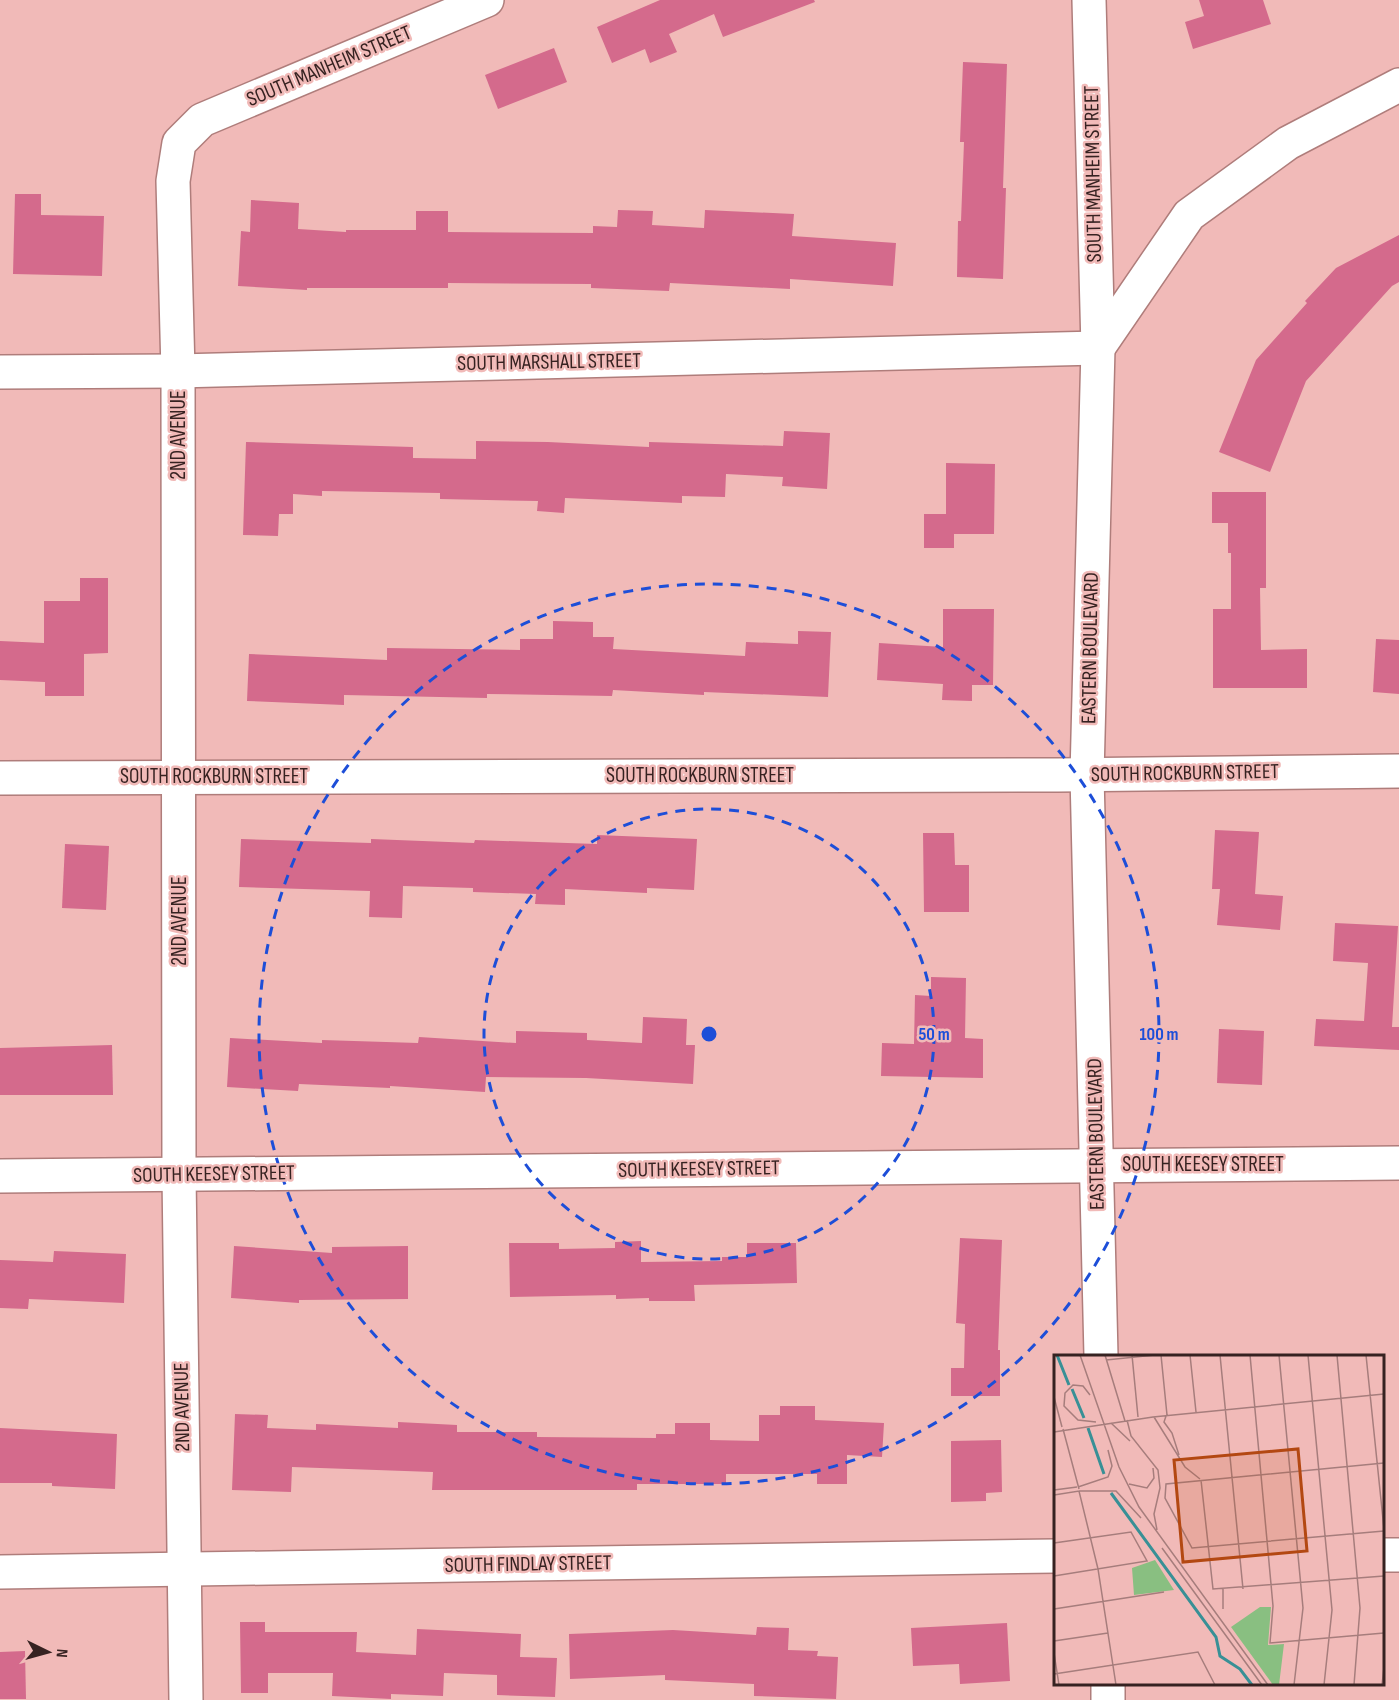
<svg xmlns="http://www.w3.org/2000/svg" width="1399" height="1700" font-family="'Sofia Sans Condensed',sans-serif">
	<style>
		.building { fill: #d46a8c }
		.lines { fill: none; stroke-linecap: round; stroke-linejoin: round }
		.minor-casing { stroke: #af7d7b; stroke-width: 36 }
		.minor { stroke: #fff; stroke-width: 33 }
		.ring { fill: none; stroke: #1d4ed8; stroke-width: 3; stroke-dasharray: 10 8 }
		.labels { text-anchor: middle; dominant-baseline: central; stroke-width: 5; stroke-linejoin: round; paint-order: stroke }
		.street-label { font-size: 21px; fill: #362221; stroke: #f1bab8 }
		.inset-river { fill: none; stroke: #389096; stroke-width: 3 }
		.inset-road { fill: none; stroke: #a67d7c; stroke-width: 1.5 }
		.view { fill: #b34812; fill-opacity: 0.15; stroke: #b34812; stroke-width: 3 }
		.inset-edge { fill: none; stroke: #362221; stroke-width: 3 }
		.centre { fill: #1d4ed8; stroke: #f1bab8; stroke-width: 3 }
		.ring-label { font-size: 18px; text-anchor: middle; font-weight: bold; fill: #1d4ed8; stroke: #f1bab8; stroke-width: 5; stroke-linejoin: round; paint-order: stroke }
	</style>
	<rect width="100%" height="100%" fill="#f1bab8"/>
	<!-- building -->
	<g class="building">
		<path d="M660,0H814L815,2L723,37L714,14L669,34L677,52L650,63L645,49L612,63L597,27Z"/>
		<path d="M1199,0H1263L1271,24L1193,49L1185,22L1204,16Z"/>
		<path d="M554,48L567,82L498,109L485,75Z"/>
		<path d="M963,62L1007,64L1003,188H1006L1003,279L957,277L958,221H961L964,142H960Z"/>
		<path d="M15,194H41V215L104,216L102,276L13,274Z"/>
		<path d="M251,200L299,203L298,229L346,232V230H416V211H448V232L593,233V226L617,227L618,210L653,211L652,225L704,228L705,210L794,214L792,236L896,243L893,286L790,279V289L670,283L669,291L591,288V284L448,283V288H307V290L238,286L241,231L250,232Z"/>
		<path d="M1399,235V282L1392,286L1306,381L1270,472L1219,452L1256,360L1307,303L1305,301L1336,268Z"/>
		<path d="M784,431L830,433L827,489L782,486L783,477L726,474L725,497L682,496V503L565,498L564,513L537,511L538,501L440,499V493L322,491V496L293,494V514H279L278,536L243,535L246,442L413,447V458L476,459V441L548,442L649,447V442L783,446Z"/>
		<path d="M946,463L995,464L994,534H954V548H924V514H946Z"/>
		<path d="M1212,492H1266V588H1260L1261,650L1307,649V688H1213V609H1231V553H1228V523H1212Z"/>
		<path d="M80,578H108V653L84,654V696H45V682L0,680V641L44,643V601H80Z"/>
		<path d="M943,609H994L993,685H972V701L942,700L943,684L877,680L879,643L943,647Z"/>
		<path d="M553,621L593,622V637H614L613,649L745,656L746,642L798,644V631L831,632L828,697L704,692V695L613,690L612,696L487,694V698L344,695V705L247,701L249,654L387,660V648L520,650V639H553Z"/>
		<path d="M1376,639L1399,640V694L1373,692Z"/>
		<path d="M1215,830L1259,832L1255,894L1283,896L1280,930L1217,925L1220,889H1212Z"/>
		<path d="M923,833H954L955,865H969V912H924Z"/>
		<path d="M597,835L697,839L694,890L647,888V893L565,889V905L535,904L536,894L473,892V888L403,886L402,918L369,917L370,891L239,887L241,839L371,843V839L474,843L475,840L597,844Z"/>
		<path d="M65,844L109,846L106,910L62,908Z"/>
		<path d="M1335,923L1398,926L1392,1027H1399V1050L1314,1046L1316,1019L1364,1021L1368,963L1333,961Z"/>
		<path d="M931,977L966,978L965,1038L983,1039V1078L881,1076L882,1043L914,1044L915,995L931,996Z"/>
		<path d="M643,1017L687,1019L686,1045H695L693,1084L586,1078L486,1077L485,1092L390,1086V1088L299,1084L298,1091L227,1087L230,1038L322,1043V1040L418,1043L419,1037L516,1043V1031L587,1033V1040L642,1043Z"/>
		<path d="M1219,1029L1264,1031L1262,1085L1217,1083Z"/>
		<path d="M112,1045L113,1095H0V1048Z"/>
		<path d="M960,1238L1002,1240L998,1350H1000V1396H951V1368H964L965,1324L956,1323Z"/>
		<path d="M641,1241V1262L722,1261V1257H747V1243H796L797,1283L694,1285L695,1301H649V1298L616,1299V1295L510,1297L509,1243H559V1249L615,1248V1242Z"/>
		<path d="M234,1246L332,1253V1247L408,1246V1299L299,1300V1303L231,1298Z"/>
		<path d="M54,1251L126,1254L124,1303L29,1299L28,1309L0,1308V1260L53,1262Z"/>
		<path d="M780,1406H815V1420L884,1423L882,1457L847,1455V1484H817V1474H726V1484H637V1490H432L433,1472L292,1467L291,1492L232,1490L235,1414L268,1415L267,1428L316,1430V1424L398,1428V1422L457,1425V1432H537V1437L656,1438V1434H675V1423H710V1440L759,1441V1415H780Z"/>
		<path d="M0,1428L117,1434L115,1489L52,1486V1483H0Z"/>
		<path d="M1001,1440L1002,1492L986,1493V1501L951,1502V1441Z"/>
		<path d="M240,1622H265V1632H357L356,1652L416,1655L417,1629L521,1634L520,1657L557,1658L555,1697L497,1695V1675L444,1673L443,1696L391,1694V1699L332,1696L333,1673H268V1693H241Z"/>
		<path d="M1007,1623L1010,1681L960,1684L959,1664L913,1666L911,1628Z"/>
		<path d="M757,1627L789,1628L788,1650L818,1651L817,1656L838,1657L836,1699L754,1696V1684L665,1680V1675L570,1679L569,1634L673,1630L756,1635Z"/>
		<path d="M25,1651L26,1699H0V1652Z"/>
	</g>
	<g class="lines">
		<!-- minor casing -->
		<g class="minor-casing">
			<g id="minor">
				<path d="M1089,0L1098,348L1087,775L1101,1356"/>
				<path d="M1098,348L1189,215L1288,143L1399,85"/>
				<path d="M0,372L178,371L1098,348"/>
				<path d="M0,778L1058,775L1399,771"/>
				<path d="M0,1176L1399,1163"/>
				<path d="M1382,1555H1399"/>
				<path d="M0,1572L1056,1556"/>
				<path d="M1108,1684V1700"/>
				<path d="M186,1700L179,1174L178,371L173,181L179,143L202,120L487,0"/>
			</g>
		</g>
		<!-- minor -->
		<use href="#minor" class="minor"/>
	</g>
	<!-- distance rings -->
	<g class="ring">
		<circle cx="709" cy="1034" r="225"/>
		<circle cx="709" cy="1034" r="450"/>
	</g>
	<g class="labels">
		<!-- street labels -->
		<g class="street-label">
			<text transform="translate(329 66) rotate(-23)">SOUTH MANHEIM STREET</text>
			<text transform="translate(1093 174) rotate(-91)">SOUTH MANHEIM STREET</text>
			<text transform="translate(549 362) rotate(-1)">SOUTH MARSHALL STREET</text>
			<text transform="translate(178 435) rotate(-90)">2ND AVENUE</text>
			<text transform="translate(1090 648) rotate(-89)">EASTERN BOULEVARD</text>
			<text transform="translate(1185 773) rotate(-1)">SOUTH ROCKBURN STREET</text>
			<text x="700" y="775">SOUTH ROCKBURN STREET</text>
			<text x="214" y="776">SOUTH ROCKBURN STREET</text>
			<text transform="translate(179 921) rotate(-90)">2ND AVENUE</text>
			<text transform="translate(1096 1134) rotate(-91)">EASTERN BOULEVARD</text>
			<text x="1203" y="1164">SOUTH KEESEY STREET</text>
			<text transform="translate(699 1169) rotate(-1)">SOUTH KEESEY STREET</text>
			<text transform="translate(214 1174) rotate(-1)">SOUTH KEESEY STREET</text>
			<text transform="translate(182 1407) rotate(-91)">2ND AVENUE</text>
			<text transform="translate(528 1564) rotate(-1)">SOUTH FINDLAY STREET</text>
		</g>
	</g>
	<!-- overview -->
	<g transform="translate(1054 1355)">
		<rect width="330" height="330" fill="#f1bab8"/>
		<path d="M101,205L120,235L80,240L78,213ZM206,252H217L214,290L230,289L225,330H219L177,272Z" fill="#89bf81"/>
		<path class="inset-river" d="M3,0L15,30M18,34L30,63M34,73L50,119M57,138L162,282L166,301L186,314L198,330"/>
		<path class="inset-road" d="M26,0L65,112L85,152L214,330M51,0L71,66M78,0L84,62M107,0L113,60M136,0L142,57M166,0L189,234M196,0L219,251L216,288L330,278M225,0L249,253L240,330M254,0L278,255L270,330M283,0L306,253L300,330M312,0L330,174M52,5L101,0M36,40L29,31L19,30L11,38L10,51L24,65L42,67M0,42L8,72M112,61L110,67L118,78L125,100M100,62L131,112L146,124M73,65L77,81L104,115L106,133L100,159L103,175M57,68L76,86M9,74L25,134M0,77L99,62L330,39M330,108L112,129L111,143L138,193L330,176M147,125L159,234L330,221M75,129L93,133L100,123L99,113M24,132L54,122L58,111L54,95M0,135L23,132M25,136H62L87,163M0,140L25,136L44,214L62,330M0,188L77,177L93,206L0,221M108,193L208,330M0,254L110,237M169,254V234M0,286L54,278M0,298L5,330M0,319L144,297L161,330M328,330L330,312"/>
		<path class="view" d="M244,94L253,196L129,207L120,105Z"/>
		<rect width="330" height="330" class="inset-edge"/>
	</g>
	<circle cx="709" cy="1034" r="9" class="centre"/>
	<g class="ring-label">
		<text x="934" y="1040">50 m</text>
		<text x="1159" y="1040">100 m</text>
	</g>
	<!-- north arrow -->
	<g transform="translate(48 1652) rotate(95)" stroke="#f1bab8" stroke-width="4.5" paint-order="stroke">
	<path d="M0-4.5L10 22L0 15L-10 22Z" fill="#362221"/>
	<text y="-9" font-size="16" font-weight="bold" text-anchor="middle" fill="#362221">N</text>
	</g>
</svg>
